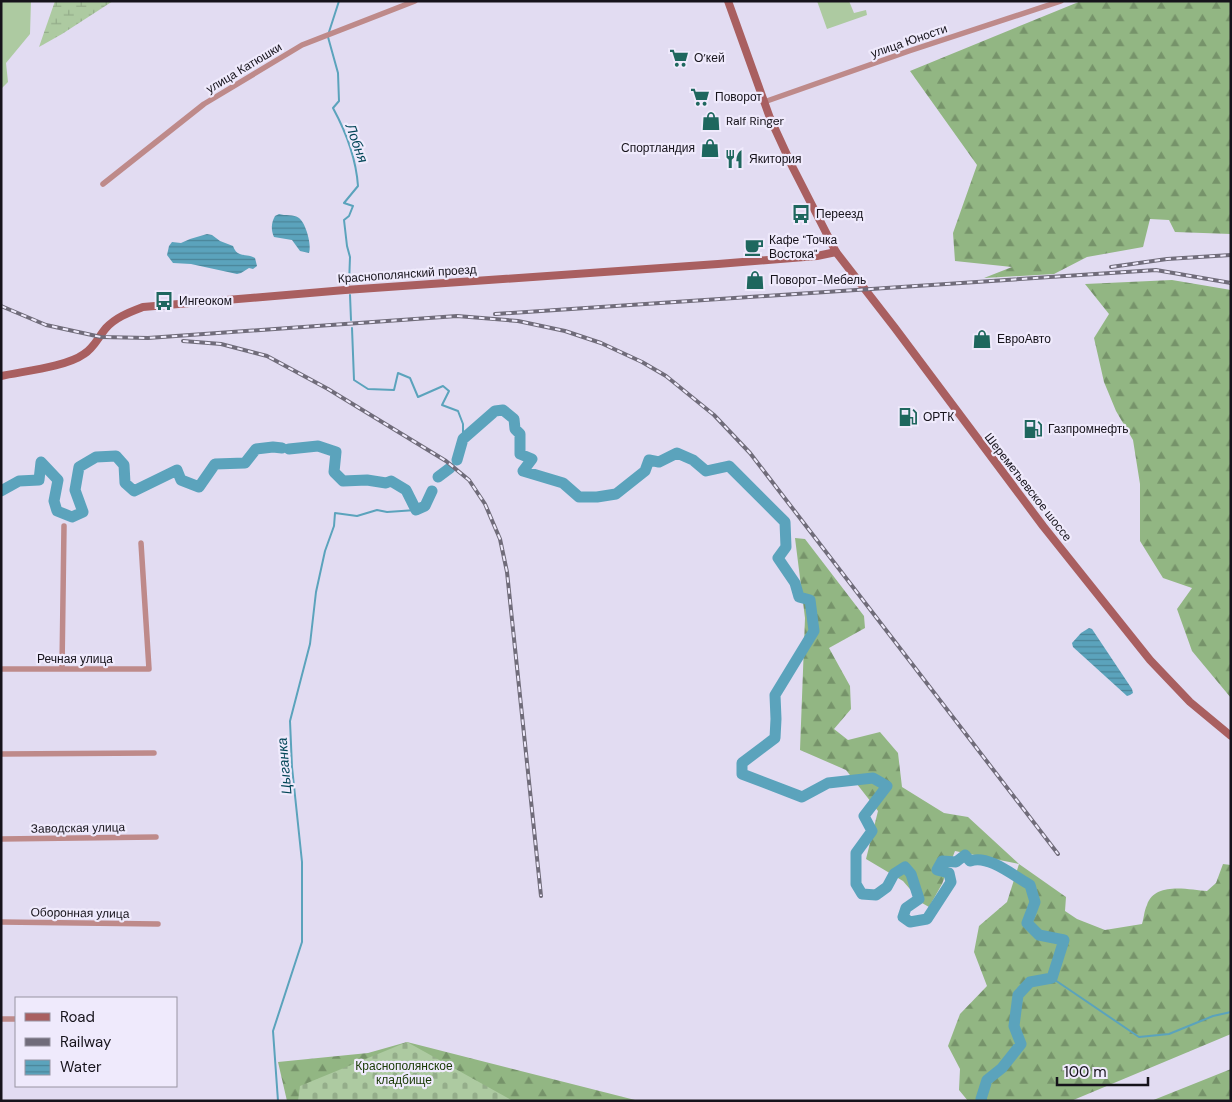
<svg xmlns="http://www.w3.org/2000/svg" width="1232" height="1102" font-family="'DM Sans',sans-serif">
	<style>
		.green { fill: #adcaa1 }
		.forest { fill: url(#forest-firs) }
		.wetland { fill: url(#wetland-marsh) }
		.cemetery { fill: url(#cemetery-stones) }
		.water { fill: url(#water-rules) }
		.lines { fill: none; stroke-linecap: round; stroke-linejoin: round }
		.stream { stroke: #5ba3bc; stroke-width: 2 }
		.river { stroke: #5ba3bc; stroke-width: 11 }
		.street { stroke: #be8a8a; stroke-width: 5.5 }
		.secondary { stroke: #a95f60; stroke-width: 8 }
		.rail-casing { stroke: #706c7a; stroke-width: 4 }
		.rail { stroke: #efeafc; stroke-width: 2; stroke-dasharray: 5.5; stroke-linecap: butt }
		.labels { text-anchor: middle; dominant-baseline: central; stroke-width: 4.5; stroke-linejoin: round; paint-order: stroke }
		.street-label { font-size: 12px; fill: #16131b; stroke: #efeafc }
		.poi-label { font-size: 12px; fill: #16131b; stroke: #efeafc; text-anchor: start }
		.park-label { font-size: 12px; fill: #183903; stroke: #efeafc }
		.water-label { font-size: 14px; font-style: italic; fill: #024557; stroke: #efeafc }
	</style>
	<defs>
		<pattern id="forest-firs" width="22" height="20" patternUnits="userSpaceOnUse" patternTransform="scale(1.25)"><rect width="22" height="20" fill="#92b683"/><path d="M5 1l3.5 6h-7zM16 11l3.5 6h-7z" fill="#76936a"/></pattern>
		<pattern id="wetland-marsh" width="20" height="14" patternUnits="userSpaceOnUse" patternTransform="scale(1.25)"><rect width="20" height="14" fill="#adcaa1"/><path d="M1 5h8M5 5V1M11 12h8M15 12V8" fill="none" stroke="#94ad8a"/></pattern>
		<pattern id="cemetery-stones" width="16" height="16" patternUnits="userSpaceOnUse" patternTransform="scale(1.25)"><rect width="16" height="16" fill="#adcaa1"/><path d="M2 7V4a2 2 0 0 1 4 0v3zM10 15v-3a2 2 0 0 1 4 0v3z" fill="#94ad8a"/></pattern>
		<pattern id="water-rules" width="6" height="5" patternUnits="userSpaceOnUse" patternTransform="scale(1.25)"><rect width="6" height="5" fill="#5ba3bc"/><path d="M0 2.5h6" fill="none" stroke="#4a8498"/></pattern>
	</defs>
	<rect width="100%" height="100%" fill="#e2dcf2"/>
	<!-- green -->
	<g class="green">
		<path d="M1,1H31L30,34L6,63L8,82L1,89Z"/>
		<path d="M817,1H849L854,13L866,10L867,15L827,29Z"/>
	</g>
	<!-- forest -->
	<g class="forest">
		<path d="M1081,1H1231V234L1175,232L1169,220L1150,219L1143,247L1087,257L1054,274L984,278L1012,267L955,261L953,233L977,165L910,71Z"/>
		<path d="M1172,280L1231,290V698L1192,651L1177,609L1192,588L1163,578L1140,541V484L1133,440L1116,411L1104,382L1094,338L1109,314L1085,284Z"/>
		<path d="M795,538L805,539L864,616L865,628L829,648L850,686L851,709L834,729L848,740L880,732L898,753L902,787L944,813L968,817L1019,864L1066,897L1065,911L1077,919L1105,930L1142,924C1144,918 1144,911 1147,905C1155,881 1189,890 1207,891L1216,883L1223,864L1231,865V1034L1071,1101H968L959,1090L960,1069L948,1046L960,1014L987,986L974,952L979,926L1007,902L1019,864L955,851L942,884L929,907L922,903L903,881L866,859L878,811L846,770L800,750L805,618Z"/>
		<path d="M407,1042L639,1101H287L278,1062L368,1053Z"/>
		<path d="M1231,1069V1101H1151Z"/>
	</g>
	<!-- wetland -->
	<path class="wetland" d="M55,1H113L62,34L39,47Z"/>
	<!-- cemetery -->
	<path class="cemetery" d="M407,1042L513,1101H298L300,1086Z"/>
	<!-- water -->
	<g class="water">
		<path d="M279,214C285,216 294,214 299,218C306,223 312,246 309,253L300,251L292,240L274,237C271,230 271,223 275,216Z"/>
		<path d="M207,234L212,235L220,241L233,246C237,258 246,253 255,258L257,266L253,269L249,268L241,273L237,274L191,264L173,263L167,255L169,246L172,242L181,243L190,239Z"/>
		<path d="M1089,628L1092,629L1132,689L1133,693L1130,695L1127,696L1073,647L1072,643L1081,633Z"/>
	</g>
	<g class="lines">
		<!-- stream -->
		<g class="stream">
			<path d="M329,32L339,1"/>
			<path d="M328,37L338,73L339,101L333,108C346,132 356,158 358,186L344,203L353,206L349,216L344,220L347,246L350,257L349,284"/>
			<path d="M350,295L351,320"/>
			<path d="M352,328L354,380L368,389L394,390L398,373L410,378L418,397L443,386L449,391L442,405L458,411L463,424V439"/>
			<path d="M1052,978L1139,1037L1169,1034L1213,1016L1231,1012"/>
			<path d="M278,1101L273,1031L302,942V862L292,767L290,721L310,644L316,592L325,551L334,526L335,513L357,516L377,510L387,512L416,510"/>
		</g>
		<!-- river -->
		<g class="river">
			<path d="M289,449L318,446L336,452L334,472L343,481L367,480L386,483L391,481L406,490L416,510L425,506L432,491"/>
			<path d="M457,460L463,439L495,411L503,410L514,419L515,429L520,434V454L532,459L523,471L563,483L579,497H597L616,494L645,471L649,460L659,462L677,453L693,460L706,471L729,466L785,522L786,547L778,558L795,583L799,597L810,600L814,631L775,695L776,719L775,738L742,763V774L802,797L828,783L873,778L887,786L864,816L872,831L856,853V884L862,894L876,895L887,887L894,874L905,867L911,874L919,899L906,908L903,917L910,922L927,919L951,882L949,873L937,870L942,861L956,862L965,855L970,861C988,854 1014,876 1030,885L1035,902L1027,923L1039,935L1064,940L1052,978L1030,982L1018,995L1014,1026L1021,1044L1002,1068L987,1080L981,1099L982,1101"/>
			<path d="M438,477L450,468"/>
			<path d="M1,491L19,481L39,480L41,462L58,480L54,501L57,511L72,517L83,512L75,490L79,467L96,457L116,456L124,465L125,483L134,491L177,470L181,480L199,487L215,464L245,463L256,449L273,447L282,448"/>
		</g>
		<!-- street -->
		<g class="street">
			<path d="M764,102L909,51L1061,1"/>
			<path d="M103,184L204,104L302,45L415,1"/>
			<path d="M62,668L64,526"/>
			<path d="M1,669H149L141,543"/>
			<path d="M1,754L154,753"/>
			<path d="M1,839L156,837"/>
			<path d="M1,922L158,924"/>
			<path d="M1,1019H16"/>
		</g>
		<!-- secondary -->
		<g class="secondary">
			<path d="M728,1L770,118L793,168L836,252L895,328L1043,526L1150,660L1190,702L1231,736"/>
			<path d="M1,376C24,371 66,367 84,354C94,348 99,336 106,328C116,317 130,312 143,307L345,290L718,264L817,256L836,252"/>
		</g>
		<!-- rail casing -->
		<g class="rail-casing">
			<g id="rail">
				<path d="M1111,267L1167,259L1231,255"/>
				<path d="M1,306L46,325L101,337L148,338L457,316L518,321L565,331L601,343L642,362L666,376L714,415L750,453L1058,854"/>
				<path d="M495,314L1156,270L1231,283"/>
				<path d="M183,341L221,344L267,356L328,389L446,461L469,480L485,504L500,539L507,572L541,896"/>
			</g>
		</g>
		<!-- rail -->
		<use href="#rail" class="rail"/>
	</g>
	<!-- icons -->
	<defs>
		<g id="supermarket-bare" transform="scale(1.5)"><path d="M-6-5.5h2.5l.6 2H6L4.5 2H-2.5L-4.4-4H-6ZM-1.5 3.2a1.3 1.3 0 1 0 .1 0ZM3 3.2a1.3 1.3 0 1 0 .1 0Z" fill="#1e675e" stroke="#efeafc" stroke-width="2.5" paint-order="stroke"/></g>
		<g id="shop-bare" transform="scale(1.5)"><path d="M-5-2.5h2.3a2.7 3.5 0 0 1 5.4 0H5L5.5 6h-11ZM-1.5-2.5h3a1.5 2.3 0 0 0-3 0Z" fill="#1e675e" stroke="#efeafc" stroke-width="2.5" paint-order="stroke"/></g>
		<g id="restaurant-bare" transform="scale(1.5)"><path d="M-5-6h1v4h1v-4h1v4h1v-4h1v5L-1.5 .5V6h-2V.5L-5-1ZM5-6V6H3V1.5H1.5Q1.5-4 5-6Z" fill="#1e675e" stroke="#efeafc" stroke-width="2.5" paint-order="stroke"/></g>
		<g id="bus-bare" transform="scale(1.5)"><path d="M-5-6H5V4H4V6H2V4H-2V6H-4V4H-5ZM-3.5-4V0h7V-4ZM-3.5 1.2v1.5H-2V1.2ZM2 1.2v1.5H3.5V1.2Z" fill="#1e675e" stroke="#efeafc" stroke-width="2.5" paint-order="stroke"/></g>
		<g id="cafe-bare" transform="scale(1.5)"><path d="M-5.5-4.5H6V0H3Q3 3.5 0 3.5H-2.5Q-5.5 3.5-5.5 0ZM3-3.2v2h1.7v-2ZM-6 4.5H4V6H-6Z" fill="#1e675e" stroke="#efeafc" stroke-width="2.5" paint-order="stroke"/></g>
		<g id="fuel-bare" transform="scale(1.5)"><path d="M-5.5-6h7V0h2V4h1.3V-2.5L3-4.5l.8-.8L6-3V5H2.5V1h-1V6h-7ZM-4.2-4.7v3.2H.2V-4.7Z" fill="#1e675e" stroke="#efeafc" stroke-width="2.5" paint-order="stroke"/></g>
	</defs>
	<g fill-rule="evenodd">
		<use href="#supermarket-bare" x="679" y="58"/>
		<use href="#supermarket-bare" x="700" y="97"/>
		<use href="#shop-bare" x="711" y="121"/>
		<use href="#shop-bare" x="710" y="148"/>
		<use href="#restaurant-bare" x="734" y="159"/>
		<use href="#bus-bare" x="801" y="214"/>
		<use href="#cafe-bare" x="754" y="247"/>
		<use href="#shop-bare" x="755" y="280"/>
		<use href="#bus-bare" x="164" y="301"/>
		<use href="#shop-bare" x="982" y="339"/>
		<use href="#fuel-bare" x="908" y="417"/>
		<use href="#fuel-bare" x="1033" y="429"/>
	</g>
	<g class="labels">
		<!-- street labels -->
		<g class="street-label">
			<text transform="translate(909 41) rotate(-19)">улица Юности</text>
			<text transform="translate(244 68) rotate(-31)">улица Катюшки</text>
			<text transform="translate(407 274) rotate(-4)">Краснополянский проезд</text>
			<text transform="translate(1028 487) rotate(52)">Шереметьевское шоссе</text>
			<text x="75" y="659">Речная улица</text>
			<text transform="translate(78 828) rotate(-1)">Заводская улица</text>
			<text transform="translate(80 913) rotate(1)">Оборонная улица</text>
		</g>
		<!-- poi labels -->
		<g class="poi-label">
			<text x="694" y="58">О’кей</text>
			<text x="715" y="97">Поворот</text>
			<text x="726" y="121">Ralf Ringer</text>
			<text x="695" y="148" text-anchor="end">Спортландия</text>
			<text x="749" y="159">Якитория</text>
			<text x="816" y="214">Переезд</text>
			<text x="769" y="240">Кафе "Точка<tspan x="769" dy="14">Востока"</tspan></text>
			<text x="770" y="280">Поворот-Мебель</text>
			<text x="179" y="301">Ингеоком</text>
			<text x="997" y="339">ЕвроАвто</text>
			<text x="923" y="417">ОРТК</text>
			<text x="1048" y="429">Газпромнефть</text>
		</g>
		<!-- park labels -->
		<g class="park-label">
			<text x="404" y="1066">Краснополянское<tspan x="404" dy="14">кладбище</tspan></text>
		</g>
		<!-- water labels -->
		<g class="water-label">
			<text transform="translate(357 143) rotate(70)">Лобня</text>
			<text transform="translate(284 766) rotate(-95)">Цыганка</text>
		</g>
	</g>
	<!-- border -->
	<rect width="1232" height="1102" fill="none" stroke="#16131b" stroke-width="5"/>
	<!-- legend -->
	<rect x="15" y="997" width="162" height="90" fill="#efeafc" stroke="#9894a2"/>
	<rect x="25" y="1013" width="25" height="8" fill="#a95f60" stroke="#9894a2"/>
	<text x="60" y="1022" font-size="15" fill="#16131b">Road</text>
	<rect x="25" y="1038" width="25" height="8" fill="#706c7a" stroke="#9894a2"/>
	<text x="60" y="1047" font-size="15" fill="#16131b">Railway</text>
	<rect x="25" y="1060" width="25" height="15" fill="url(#water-rules)" stroke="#9894a2"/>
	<text x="60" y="1072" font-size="15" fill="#16131b">Water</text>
	<!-- scale -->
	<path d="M1057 1077v8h91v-8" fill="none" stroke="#16131b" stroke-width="2.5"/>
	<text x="1064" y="1077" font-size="15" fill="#16131b" stroke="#efeafc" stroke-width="4" paint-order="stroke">100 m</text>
</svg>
